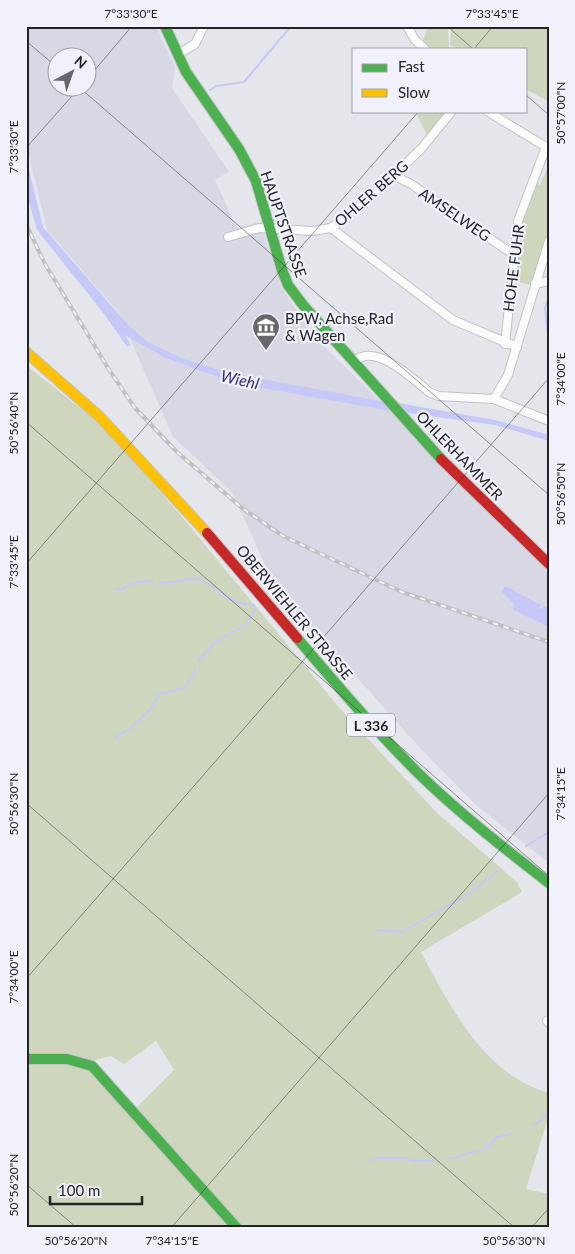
<svg xmlns="http://www.w3.org/2000/svg" width="575" height="1254" font-family="Lato,sans-serif">
	<style>
		.built { fill: #d8d8e4; fill-rule: evenodd }
		.green { fill: #ced7bd; fill-rule: evenodd }
		.water { fill: #c6c9f7 }
		.lines { fill: none; stroke-linecap: round; stroke-linejoin: round }
		.stream { stroke: #c6c9f7; stroke-width: 2 }
		.street-casing { stroke: #c2c3c6; stroke-width: 10 }
		.fast-casing { stroke: #c2c3c6; stroke-width: 12 }
		.slow-casing { stroke: #c2c3c6; stroke-width: 12 }
		.jam-casing { stroke: #c2c3c6; stroke-width: 12 }
		.street { stroke: #fbfbfc; stroke-width: 8 }
		.fast { stroke: #4caf50; stroke-width: 10 }
		.slow { stroke: #ffc107; stroke-width: 10 }
		.jam { stroke: #c62828; stroke-width: 10 }
		.rail-casing { stroke: #c1c1c2; stroke-width: 4 }
		.rail { stroke: #f0f1fa; stroke-width: 2; stroke-dasharray: 5.5; stroke-linecap: butt }
		.ticks { fill: none; stroke: #242427; stroke-width: 1; stroke-opacity: 0.45 }
		.labels { text-anchor: middle; dominant-baseline: central; stroke-width: 4.5; stroke-linejoin: round; paint-order: stroke }
		.shield { fill: #f0f1fa; stroke: #616266; stroke-width: 1 }
		.shield-label { font-size: 14px; font-weight: bold; fill: #242427 }
		.street-label { font-size: 15px; fill: #242427; stroke: #f0f1fa }
		.poi-label { font-size: 15px; fill: #242427; stroke: #f0f1fa; text-anchor: start }
		.water-label { font-size: 16px; font-style: italic; fill: #362e85; stroke: #f0f1fa }
		.neatline { fill: none; stroke: #242427; stroke-width: 2 }
		.ticks-label { font-size: 12px; text-anchor: middle; fill: #242427 }
	</style>
	<rect width="100%" height="100%" fill="#e5e6eb"/>
	<!-- built -->
	<path class="built" d="M26,26H156L175,67L172,88L229,172L215,180L237,228L260,222L282,289L316,338L549,570V863L476,805L420,748L285,597L272,580L232,492L173,437L119,313L47,230L26,144ZM58,58H88V88H58Z"/>
	<!-- green -->
	<g class="green">
		<path d="M428,26H448L449,49H428L421,46Z"/>
		<path d="M451,26H549V102L526,89V49H457L450,45Z"/>
		<path d="M415,111H448L428,137Z"/>
		<path d="M549,164V237L532,285L513,281L519,223L535,183L540,185Z"/>
		<path d="M26,365L105,428L182,517L343,712L437,813L517,882L522,892L421,952C450,1006 484,1075 549,1093V1115L526,1189L549,1194V1228H26ZM156,1041L174,1070L136,1108L92,1061L111,1056L124,1064Z"/>
	</g>
	<!-- water -->
	<g class="water">
		<path d="M26,157L43,227L129,326L148,342L184,359L225,372L381,401L390,411L234,383L164,357L125,335L131,345L127,347L105,315L37,230L26,191Z"/>
		<path d="M398,403L495,420L549,435V441L495,425L408,413Z"/>
		<path d="M505,586L541,605L539,608L542,609L544,606L549,608V627L513,610L514,604L501,591Z"/>
	</g>
	<g class="lines">
		<!-- stream -->
		<g class="stream">
			<path d="M210,90L216,86L244,82L291,26"/>
			<path d="M549,297L545,307L549,347"/>
			<path d="M160,582C173,585 191,576 198,579C220,588 225,603 254,605L255,609L246,625L214,643L199,660"/>
			<path d="M115,589L121,590L132,583L152,581"/>
			<path d="M115,738C133,726 150,715 159,694L184,688L194,673L195,667"/>
			<path d="M526,846L549,832"/>
			<path d="M375,932L380,930L402,932L467,895L498,871"/>
			<path d="M533,1125L541,1121L548,1112"/>
			<path d="M450,1158C463,1157 470,1150 483,1151L497,1137L511,1134"/>
			<path d="M371,1161L375,1158H407L412,1161H434"/>
		</g>
		<!-- street casing -->
		<g class="street-casing">
			<g id="street">
				<path d="M407,26L415,40L425,49"/>
				<path d="M177,55L195,44L204,26"/>
				<path d="M487,111L546,147L518,221L505,344"/>
				<path d="M393,175L411,184L514,255"/>
				<path d="M331,228L453,320L517,347"/>
				<path d="M228,237L259,228L312,231L331,228L371,197L421,149L452,111"/>
				<path d="M535,284L549,281"/>
				<path d="M354,362C374,341 413,379 429,392L438,396L494,399L549,421"/>
				<path d="M494,399L508,375L549,241"/>
				<path d="M547,1021L549,1023"/>
			</g>
		</g>
		<!-- fast casing -->
		<g class="fast-casing">
			<g id="fast">
				<path d="M165,26L186,72L239,149L256,181L282,270L288,285L303,305L441,459"/>
				<path d="M297,638C336,684 375,730 418,773C459,813 504,848 549,883"/>
				<path d="M26,1059H67L92,1066L237,1228"/>
			</g>
		</g>
		<!-- slow casing -->
		<g class="slow-casing">
			<path id="slow" d="M26,352L100,417L207,533"/>
		</g>
		<!-- jam casing -->
		<g class="jam-casing">
			<g id="jam">
				<path d="M441,459L549,564"/>
				<path d="M207,533L297,638"/>
			</g>
		</g>
		<!-- street -->
		<use href="#street" class="street"/>
		<!-- fast -->
		<use href="#fast" class="fast"/>
		<!-- slow -->
		<use href="#slow" class="slow"/>
		<!-- jam -->
		<use href="#jam" class="jam"/>
		<!-- rail casing -->
		<g class="rail-casing">
			<path id="rail" d="M26,224L45,264L108,368L135,408L177,452L242,508L283,536L402,592L549,642"/>
		</g>
		<!-- rail -->
		<use href="#rail" class="rail"/>
	</g>
	<!-- ticks -->
	<path class="ticks" d="M447,26L473,49M26,41L58,68M474,49L493,26M88,78L132,26M80,88L549,495M526,95L549,115M26,148L79,88M26,422L549,876M26,564L419,111M26,803L515,1228M26,979L549,378M26,1184L77,1228M171,1228L549,793M531,1228L549,1208"/>
	<!-- icons -->
	<defs>
		<g id="museum-pin" transform="scale(1.4375)"><path d="M0 17L-7.5 6A9.5 9.5 0 1 1 7.5 6Z" fill="#68686c" stroke="#f0f1fa"/><path d="M0-6L6-3V-2H-6V-3ZM-5-1h2V3h-2ZM-1-1h2V3h-2ZM3-1h2V3H3ZM-6 4H6V6H-6Z" fill="#fff"/></g>
	</defs>
	<g fill-rule="evenodd">
		<use href="#museum-pin" x="266" y="327"/>
	</g>
	<g class="labels">
		<!-- shield labels -->
		<rect class="shield" x="347" y="713.5" width="48" height="23" rx="4"/>
		<g class="shield-label">
			<text x="371" y="725">L 336</text>
		</g>
		<!-- street labels -->
		<g class="street-label">
			<text transform="translate(371 193) rotate(-41)">OHLER BERG</text>
			<text transform="translate(455 214) rotate(34)">AMSELWEG</text>
			<text transform="translate(284 224) rotate(71)">HAUPTSTRASSE</text>
			<text transform="translate(513 268) rotate(-83)">HOHE FUHR</text>
			<text transform="translate(460 455) rotate(46)">OHLERHAMMER</text>
			<text transform="translate(295 612) rotate(50)">OBERWIEHLER STRASSE</text>
		</g>
		<!-- poi labels -->
		<g class="poi-label">
			<text x="285" y="318">BPW, Achse,Rad<tspan x="285" dy="17">&amp; Wagen</tspan></text>
		</g>
		<!-- water labels -->
		<g class="water-label">
			<text transform="translate(240 379) rotate(13)">Wiehl</text>
		</g>
	</g>
	<!-- border -->
	<rect width="575" height="1254" fill="none" stroke="#f0f1fa" stroke-width="55"/>
	<!-- legend -->
	<rect x="352" y="48" width="175" height="65" fill="#f0f1fa" stroke="#9e9fa6"/>
	<rect x="362" y="64" width="25" height="8" fill="#4caf50" stroke="#9e9fa6"/>
	<text x="398" y="72" font-size="15" fill="#242427">Fast</text>
	<rect x="362" y="89" width="25" height="8" fill="#ffc107" stroke="#9e9fa6"/>
	<text x="398" y="98" font-size="15" fill="#242427">Slow</text>
	<!-- north arrow -->
	<g transform="translate(72 72) rotate(41)"><circle r="24" fill="#f0f1fa" stroke="#9e9fa6"/>
	<path d="M0-4L9 19L0 12L-9 19Z" fill="#68686c"/>
	<text y="-8" font-size="14" font-weight="bold" text-anchor="middle" fill="#242427">N</text>
	</g>
	<!-- scale -->
	<path d="M50 1196v8h92v-8" fill="none" stroke="#242427" stroke-width="2.5"/>
	<text x="58" y="1196" font-size="15" fill="#242427" stroke="#f0f1fa" stroke-width="4" paint-order="stroke">100 m</text>
	<rect x="28" y="28" width="520" height="1198" class="neatline"/>
	<g class="ticks-label">
		<text x="131" y="18">7°33'30"E</text>
		<text x="492" y="18">7°33'45"E</text>
		<text transform="translate(561 113) rotate(-90)" y="4">50°57'00"N</text>
		<text transform="translate(14 147) rotate(-90)" y="4">7°33'30"E</text>
		<text transform="translate(561 379) rotate(-90)" y="4">7°34'00"E</text>
		<text transform="translate(14 423) rotate(-90)" y="4">50°56'40"N</text>
		<text transform="translate(561 494) rotate(-90)" y="4">50°56'50"N</text>
		<text transform="translate(14 562) rotate(-90)" y="4">7°33'45"E</text>
		<text transform="translate(561 794) rotate(-90)" y="4">7°34'15"E</text>
		<text transform="translate(14 804) rotate(-90)" y="4">50°56'30"N</text>
		<text transform="translate(14 977) rotate(-90)" y="4">7°34'00"E</text>
		<text transform="translate(14 1185) rotate(-90)" y="4">50°56'20"N</text>
		<text x="76" y="1245">50°56'20"N</text>
		<text x="172" y="1245">7°34'15"E</text>
		<text x="514" y="1245">50°56'30"N</text>
	</g>
</svg>
